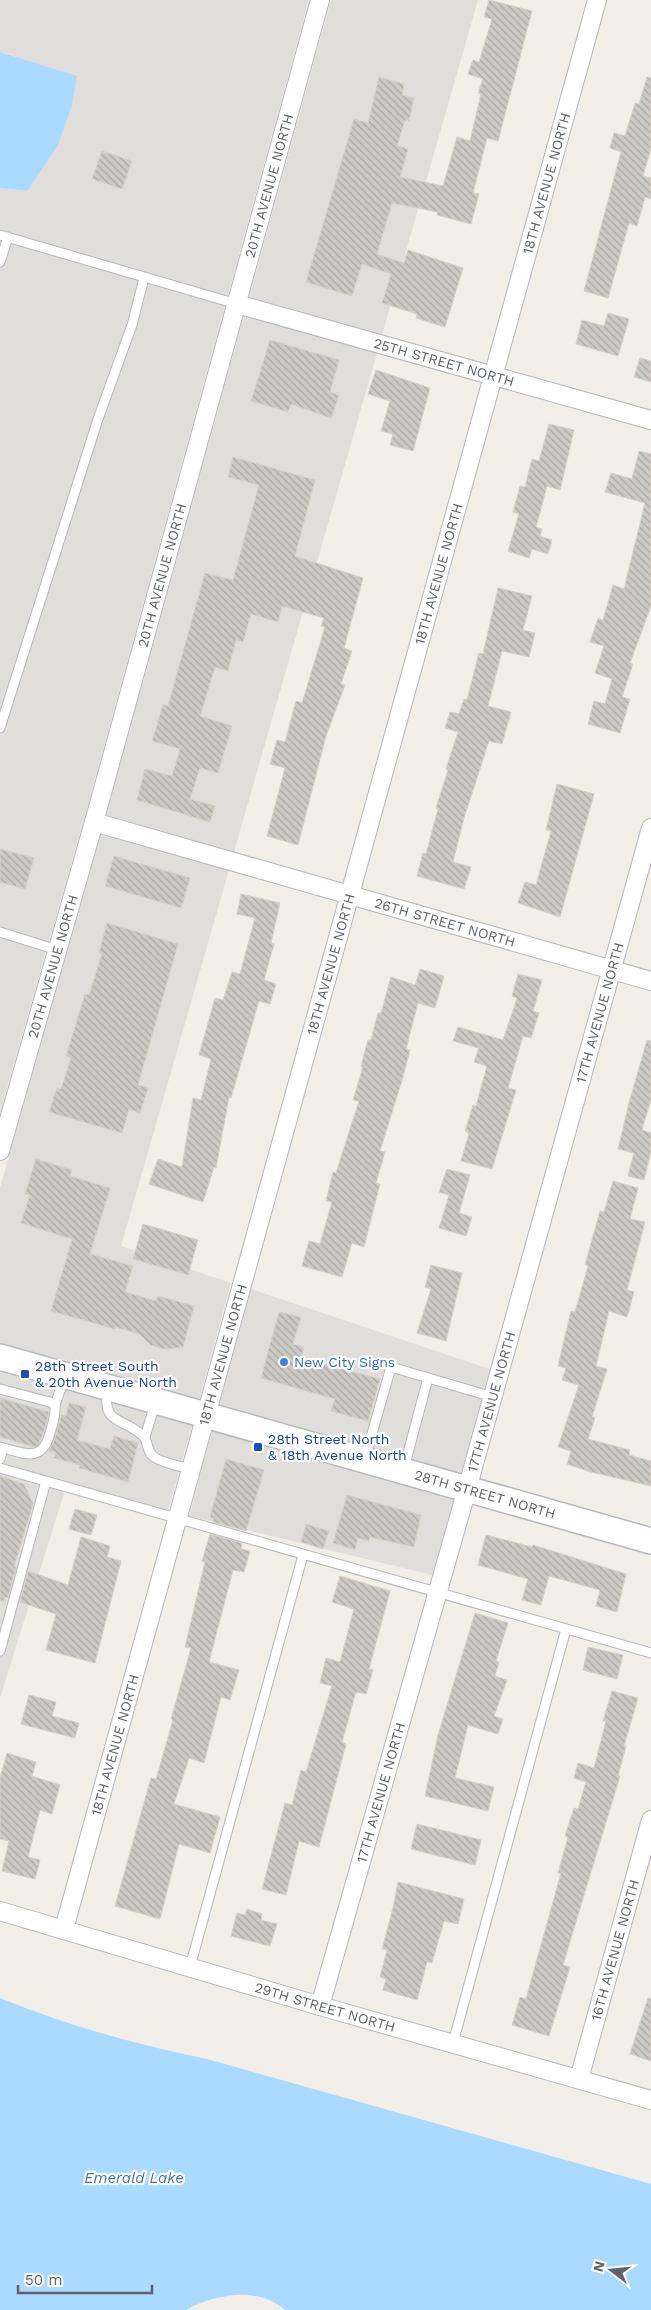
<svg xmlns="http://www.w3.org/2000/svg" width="651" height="2310" font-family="'Work Sans',sans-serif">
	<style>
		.industrial { fill: #e0deda }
		.water { fill: #aadaff }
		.building { fill: url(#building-back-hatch); stroke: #d6d1c6 }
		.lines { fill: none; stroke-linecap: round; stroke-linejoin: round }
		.lane-casing { stroke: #b5b8bc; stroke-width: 11 }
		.street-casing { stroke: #b5b8bc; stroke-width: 20 }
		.secondary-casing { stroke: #b6babf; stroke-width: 28 }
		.lane { stroke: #fff; stroke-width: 9 }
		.street { stroke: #fff; stroke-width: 18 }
		.secondary { stroke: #fff; stroke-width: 25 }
		.shop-dot { fill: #3f7fe0; stroke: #fff; stroke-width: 2 }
		.transit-dot { fill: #1a4fb4; stroke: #fff; stroke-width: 2 }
		.labels { text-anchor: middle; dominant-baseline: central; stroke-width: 4.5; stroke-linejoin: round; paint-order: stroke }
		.street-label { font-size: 14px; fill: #5f6368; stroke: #fff }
		.shop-label { font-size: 14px; fill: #366cbe; stroke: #fff; text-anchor: start }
		.transit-label { font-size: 14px; fill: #164399; stroke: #fff; text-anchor: start }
		.water-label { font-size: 15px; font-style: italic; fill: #4174aa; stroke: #fff }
	</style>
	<defs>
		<pattern id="building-back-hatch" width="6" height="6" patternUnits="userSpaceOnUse" patternTransform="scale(1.25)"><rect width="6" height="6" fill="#cccac5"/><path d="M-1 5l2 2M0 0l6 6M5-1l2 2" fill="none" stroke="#a9a8a4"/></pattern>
	</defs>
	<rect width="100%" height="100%" fill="#f1efe8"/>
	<!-- industrial -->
	<g class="industrial">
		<path d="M0,0H309L84,819L0,1112V188L27,191L12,55L0,52Z"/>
		<path d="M331,0H478L382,335L249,298Z"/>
		<path d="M244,315L377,353L234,852L106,816Z"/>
		<path d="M101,834L229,870L121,1246L231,1283L198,1404L0,1348V1188Z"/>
		<path d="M251,1289L490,1369L460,1478L218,1409Z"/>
		<path d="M0,1367L193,1422L168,1511L66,1487L0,1698Z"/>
		<path d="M213,1427L455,1495L432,1575L189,1516Z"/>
	</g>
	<!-- water -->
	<g class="water">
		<path d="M0,52L77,76L72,105L58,145L27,191L0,188Z"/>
		<path d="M0,1998C68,2026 135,2044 207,2059L651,2184V2310H285C258,2286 215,2294 186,2310H0Z"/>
	</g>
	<!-- building -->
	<g class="building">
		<path d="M489,0L532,11L498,141L487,138L473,193L479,194L471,224L437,215L438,212L392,203L377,254L404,263L408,250L463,268L445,327L416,318L417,314L382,303L391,274L362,264L352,296L306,282L354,119L368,123L379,77L404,84L402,95L414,98L409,121L405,120L397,146L408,149L400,177L443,186L457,137L470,141L481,94L478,93L483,79L468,74L473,60L479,62L492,19L484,17Z"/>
		<path d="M647,77L651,78V148L643,176L651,178V199L645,197L637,226L629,223L608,298L584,291L621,152L610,148L614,133L625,136L635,103L639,104Z"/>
		<path d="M102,151L132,161L122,189L92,179Z"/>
		<path d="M608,313L629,319L618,356L576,344L582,320L604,326Z"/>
		<path d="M270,340L339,360L330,392L339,395L331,418L291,404L288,412L251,401Z"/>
		<path d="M640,358L651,361V382L634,377Z"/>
		<path d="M376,370L430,388L413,451L390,445L393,434L381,431L390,401L368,394Z"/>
		<path d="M549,424L574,430L560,490L547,486L536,527L542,529L540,536L552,540L548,554L532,549L529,558L508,551L519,514L513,512L520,486L525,487L532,459L539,461Z"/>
		<path d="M639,451L651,454V606L630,663L633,664L622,697L630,699L620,733L588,724L594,701L605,704L612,679L595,673L604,646L590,642L598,618L603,620L613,585L624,589L645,503L605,492L611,473L632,479Z"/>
		<path d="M233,457L315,480L295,556L363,578L344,648L352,651L341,684L345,685L326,736L298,845L267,836L285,768L270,764L277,740L285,742L296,701L302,703L325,627L321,626L324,618L282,606L278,622L251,614L243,642L236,640L228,671L215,667L200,716L232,726L218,773L200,768L190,799L215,806L210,822L137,800L145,769L172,776L180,749L152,741L163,705L168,706L205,573L233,580L259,485L228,477Z"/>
		<path d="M498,588L532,596L523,630L535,633L529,657L502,651L488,706L511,712L502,744L489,741L464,818L453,862L471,867L464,889L417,876L423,853L426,854L438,809L436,808L448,770L446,769L458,732L445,728L450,712L459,714L464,699L467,700L479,653L483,654Z"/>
		<path d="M557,784L594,794L560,917L518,903L525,882L536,885L551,831L546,830Z"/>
		<path d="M0,849L34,858L25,889L0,882Z"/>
		<path d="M114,856L190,878L181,908L105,886Z"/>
		<path d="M241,894L280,903L271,943L274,944L264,980L276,984L270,1004L259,1001L231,1098L229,1097L216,1168L214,1167L203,1202L149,1184L158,1159L182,1167L193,1098L201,1100L211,1059L199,1055L215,998L223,1000L232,972L240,974L255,918L237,914Z"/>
		<path d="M107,923L178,944L138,1085L148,1088L140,1113L129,1109L122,1133L49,1112L57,1088L61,1089L71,1058L66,1056L85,994L89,995L102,954L99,953Z"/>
		<path d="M420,969L444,976L435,1008L418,1003L406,1049L410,1050L403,1077L380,1151L385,1152L376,1183L380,1184L364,1247L352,1243L342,1277L302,1266L309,1241L320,1244L332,1202L326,1201L333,1172L336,1173L359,1101L353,1100L363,1067L361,1066L368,1040H371L378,1013H381L391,977L415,985Z"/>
		<path d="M518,974L542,980L533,1011L539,1013L531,1038L523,1036L508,1088L516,1090L492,1169L461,1161L469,1133L465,1131L473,1105L476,1106L487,1066L474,1062L479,1048L453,1041L458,1027L503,1040L517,998L512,996Z"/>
		<path d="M647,1040L651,1041V1099L642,1130L651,1133V1151L644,1180L628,1176L634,1153L618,1149L629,1103Z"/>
		<path d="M36,1159L72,1170L70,1176L110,1188L90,1254L133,1266L125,1292L156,1301L158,1296L194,1306L183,1347L164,1349L151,1345L139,1334L115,1327V1329L51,1311L72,1239L21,1223L30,1195L25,1194Z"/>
		<path d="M447,1169L470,1175L459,1213L472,1217L466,1236L439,1228L449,1195L439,1192Z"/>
		<path d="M613,1181L638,1188L630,1219L645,1222L627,1290L634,1292L627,1317L609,1311L596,1366L607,1369L592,1417L595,1418L588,1439L630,1450L629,1455L651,1461V1486L591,1472L567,1464L571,1451L558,1447L579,1385L562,1380L566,1368L558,1366L571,1311L575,1312L588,1266L585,1265L600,1211L604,1212Z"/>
		<path d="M143,1224L198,1240L188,1275L133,1259Z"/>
		<path d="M431,1265L462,1273L446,1341L417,1333L431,1289L425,1287Z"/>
		<path d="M279,1312L301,1317L293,1344L304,1347L301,1358L380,1379L368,1421L331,1411L335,1399L261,1378Z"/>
		<path d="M0,1398L49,1412L44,1431L38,1445L35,1447L0,1437Z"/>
		<path d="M69,1403L86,1407L77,1440L110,1449L114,1436L138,1443L128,1482L79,1468L80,1465L54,1458L56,1452L49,1451L56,1435L61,1415L66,1416Z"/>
		<path d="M226,1459L264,1470L246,1531L213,1522L214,1519L210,1517Z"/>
		<path d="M0,1476L24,1484L33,1504L14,1567H16L8,1598L5,1597L4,1601L0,1600Z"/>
		<path d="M347,1495L421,1515L414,1547L370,1537L369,1541L358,1538L355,1550L333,1543Z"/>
		<path d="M75,1509L97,1515L91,1535L69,1529Z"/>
		<path d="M306,1524L329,1531L323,1549L301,1542Z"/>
		<path d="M210,1534L242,1543L241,1549L250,1551L244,1572L233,1570L209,1662L239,1670L230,1700L221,1697L204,1763L189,1758L174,1804L220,1817L210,1853L179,1844L160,1919L115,1906L151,1778L156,1779L173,1720L171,1719L191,1648L185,1647L205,1562L202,1561Z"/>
		<path d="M486,1535L532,1547L533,1545L626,1574L617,1612L596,1606L600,1590L549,1576L541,1605L522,1600L528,1579L478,1565Z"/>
		<path d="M81,1537L110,1546L107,1557L121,1561L95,1663L46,1650L56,1614L20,1602L28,1571L68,1585Z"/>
		<path d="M340,1576L390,1591L369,1669L373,1670L366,1694L356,1692L342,1742L346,1744L319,1847L299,1841L286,1895L262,1889L285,1803L292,1805L301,1770L306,1772L332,1686L320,1683L326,1658L340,1662L354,1609L332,1602Z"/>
		<path d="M475,1613L508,1623L496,1661L499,1662L495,1676L507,1680L494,1716L503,1719L498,1734L468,1725L455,1778L494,1787L488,1811L425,1796L438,1735Z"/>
		<path d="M588,1647L623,1655L617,1679L583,1670Z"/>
		<path d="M612,1691L638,1698L624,1746H626L618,1776H620L563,1965L570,1967L549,2036L512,2025L520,1997L526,1999L561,1873H558L568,1837L565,1836L574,1808L578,1809L586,1782L574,1778L578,1763L594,1768L606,1721H603Z"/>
		<path d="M29,1695L56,1702L52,1716L79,1723L75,1738L21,1724Z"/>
		<path d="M7,1753L36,1762L32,1776L60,1785L52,1814L40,1810L28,1857L40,1860L35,1879L2,1871L9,1841L0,1839V1778Z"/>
		<path d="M417,1824L481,1840L475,1865L411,1849Z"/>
		<path d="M398,1882L464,1899L458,1924L444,1921L432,1963L427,1962L417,2000L383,1990L386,1979L380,1977L387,1950L382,1949L393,1908Z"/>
		<path d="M247,1909L262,1914L261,1920L277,1924L270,1946L231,1936L237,1913L245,1915Z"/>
		<path d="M648,1998L651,1999V2061L630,2054Z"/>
	</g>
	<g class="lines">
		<!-- lane casing -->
		<g class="lane-casing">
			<g id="lane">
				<path d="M0,235L237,304"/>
				<path d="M0,262L8,237"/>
				<path d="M0,728L98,419L132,325L144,278"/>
				<path d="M0,932L57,950"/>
				<path d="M0,1389L50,1402L55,1405C56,1415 53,1423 50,1433C42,1464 24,1453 0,1447"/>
				<path d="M108,1390C101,1423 122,1418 141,1434C149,1440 146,1448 151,1454C155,1461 182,1467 191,1469"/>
				<path d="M55,1405L65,1376"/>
				<path d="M145,1437L155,1404"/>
				<path d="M365,1458L391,1367L493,1397"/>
				<path d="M0,1459L3,1448"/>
				<path d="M0,1468L651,1653"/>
				<path d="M404,1468L428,1378"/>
				<path d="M0,1651L46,1481"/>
				<path d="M190,1967L303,1555"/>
				<path d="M453,2043L566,1629"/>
			</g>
		</g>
		<!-- street casing -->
		<g class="street-casing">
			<g id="street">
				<path id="s1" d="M237,304L651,420"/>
				<path id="s2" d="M94,822L651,981"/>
				<path id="s3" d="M0,1151L94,822L320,0"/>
				<path id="s4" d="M0,1911L320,2006L651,2100"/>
				<path id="s5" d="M64,1929L597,0"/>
				<path id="s6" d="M320,2006L467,1489L651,828"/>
				<path id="s7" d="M579,2079L651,1820"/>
			</g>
		</g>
		<!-- secondary casing -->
		<g class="secondary-casing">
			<g id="secondary">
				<path id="s8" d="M0,1357L651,1541"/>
			</g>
		</g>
		<!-- lane -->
		<use href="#lane" class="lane"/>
		<!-- street -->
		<use href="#street" class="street"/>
		<!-- secondary -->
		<use href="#secondary" class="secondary"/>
	</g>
	<!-- markers -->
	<circle class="shop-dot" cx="284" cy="1362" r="5"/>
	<g class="transit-dot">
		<rect x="20" y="1369" width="10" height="10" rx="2.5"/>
		<rect x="253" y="1442" width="10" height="10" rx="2.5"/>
	</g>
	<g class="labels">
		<!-- street labels -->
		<g class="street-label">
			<text stroke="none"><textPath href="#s5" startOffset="1811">18TH AVENUE NORTH</textPath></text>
			<text stroke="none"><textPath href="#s3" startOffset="1002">20TH AVENUE NORTH</textPath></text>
			<text stroke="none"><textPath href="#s1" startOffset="215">25TH STREET NORTH</textPath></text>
			<text stroke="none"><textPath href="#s5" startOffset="1406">18TH AVENUE NORTH</textPath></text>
			<text stroke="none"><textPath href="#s3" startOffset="598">20TH AVENUE NORTH</textPath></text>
			<text stroke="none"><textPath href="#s2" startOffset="365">26TH STREET NORTH</textPath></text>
			<text stroke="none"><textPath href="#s5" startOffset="1001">18TH AVENUE NORTH</textPath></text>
			<text stroke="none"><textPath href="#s3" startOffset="192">20TH AVENUE NORTH</textPath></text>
			<text stroke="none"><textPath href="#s6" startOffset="1032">17TH AVENUE NORTH</textPath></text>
			<text stroke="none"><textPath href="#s5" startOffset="596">18TH AVENUE NORTH</textPath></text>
			<text stroke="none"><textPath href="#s6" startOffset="628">17TH AVENUE NORTH</textPath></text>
			<text stroke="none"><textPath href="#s8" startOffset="504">28TH STREET NORTH</textPath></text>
			<text stroke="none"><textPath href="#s5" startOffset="191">18TH AVENUE NORTH</textPath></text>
			<text stroke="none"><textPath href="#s6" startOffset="222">17TH AVENUE NORTH</textPath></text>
			<text stroke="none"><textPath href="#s7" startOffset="134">16TH AVENUE NORTH</textPath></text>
			<text stroke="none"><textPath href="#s4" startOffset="339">29TH STREET NORTH</textPath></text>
		</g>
		<!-- shop labels -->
		<g class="shop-label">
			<text x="294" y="1362">New City Signs</text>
		</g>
		<!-- transit labels -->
		<g class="transit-label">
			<text x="35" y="1366">28th Street South<tspan x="35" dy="16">&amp; 20th Avenue North</tspan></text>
			<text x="268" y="1439">28th Street North<tspan x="268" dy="16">&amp; 18th Avenue North</tspan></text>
		</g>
		<!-- water labels -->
		<g class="water-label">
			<text x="134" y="2178">Emerald Lake</text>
		</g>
	</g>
	<!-- north arrow -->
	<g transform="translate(611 2270) rotate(286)" stroke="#ffffff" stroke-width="4" paint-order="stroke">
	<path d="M0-4L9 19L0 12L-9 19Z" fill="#5f6368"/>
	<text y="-8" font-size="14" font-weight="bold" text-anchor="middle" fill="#5f6368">N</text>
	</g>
	<!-- scale -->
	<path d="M18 2285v8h134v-8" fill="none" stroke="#5f6368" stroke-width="2.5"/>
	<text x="25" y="2285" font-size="15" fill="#5f6368" stroke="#ffffff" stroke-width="4" paint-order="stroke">50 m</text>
</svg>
